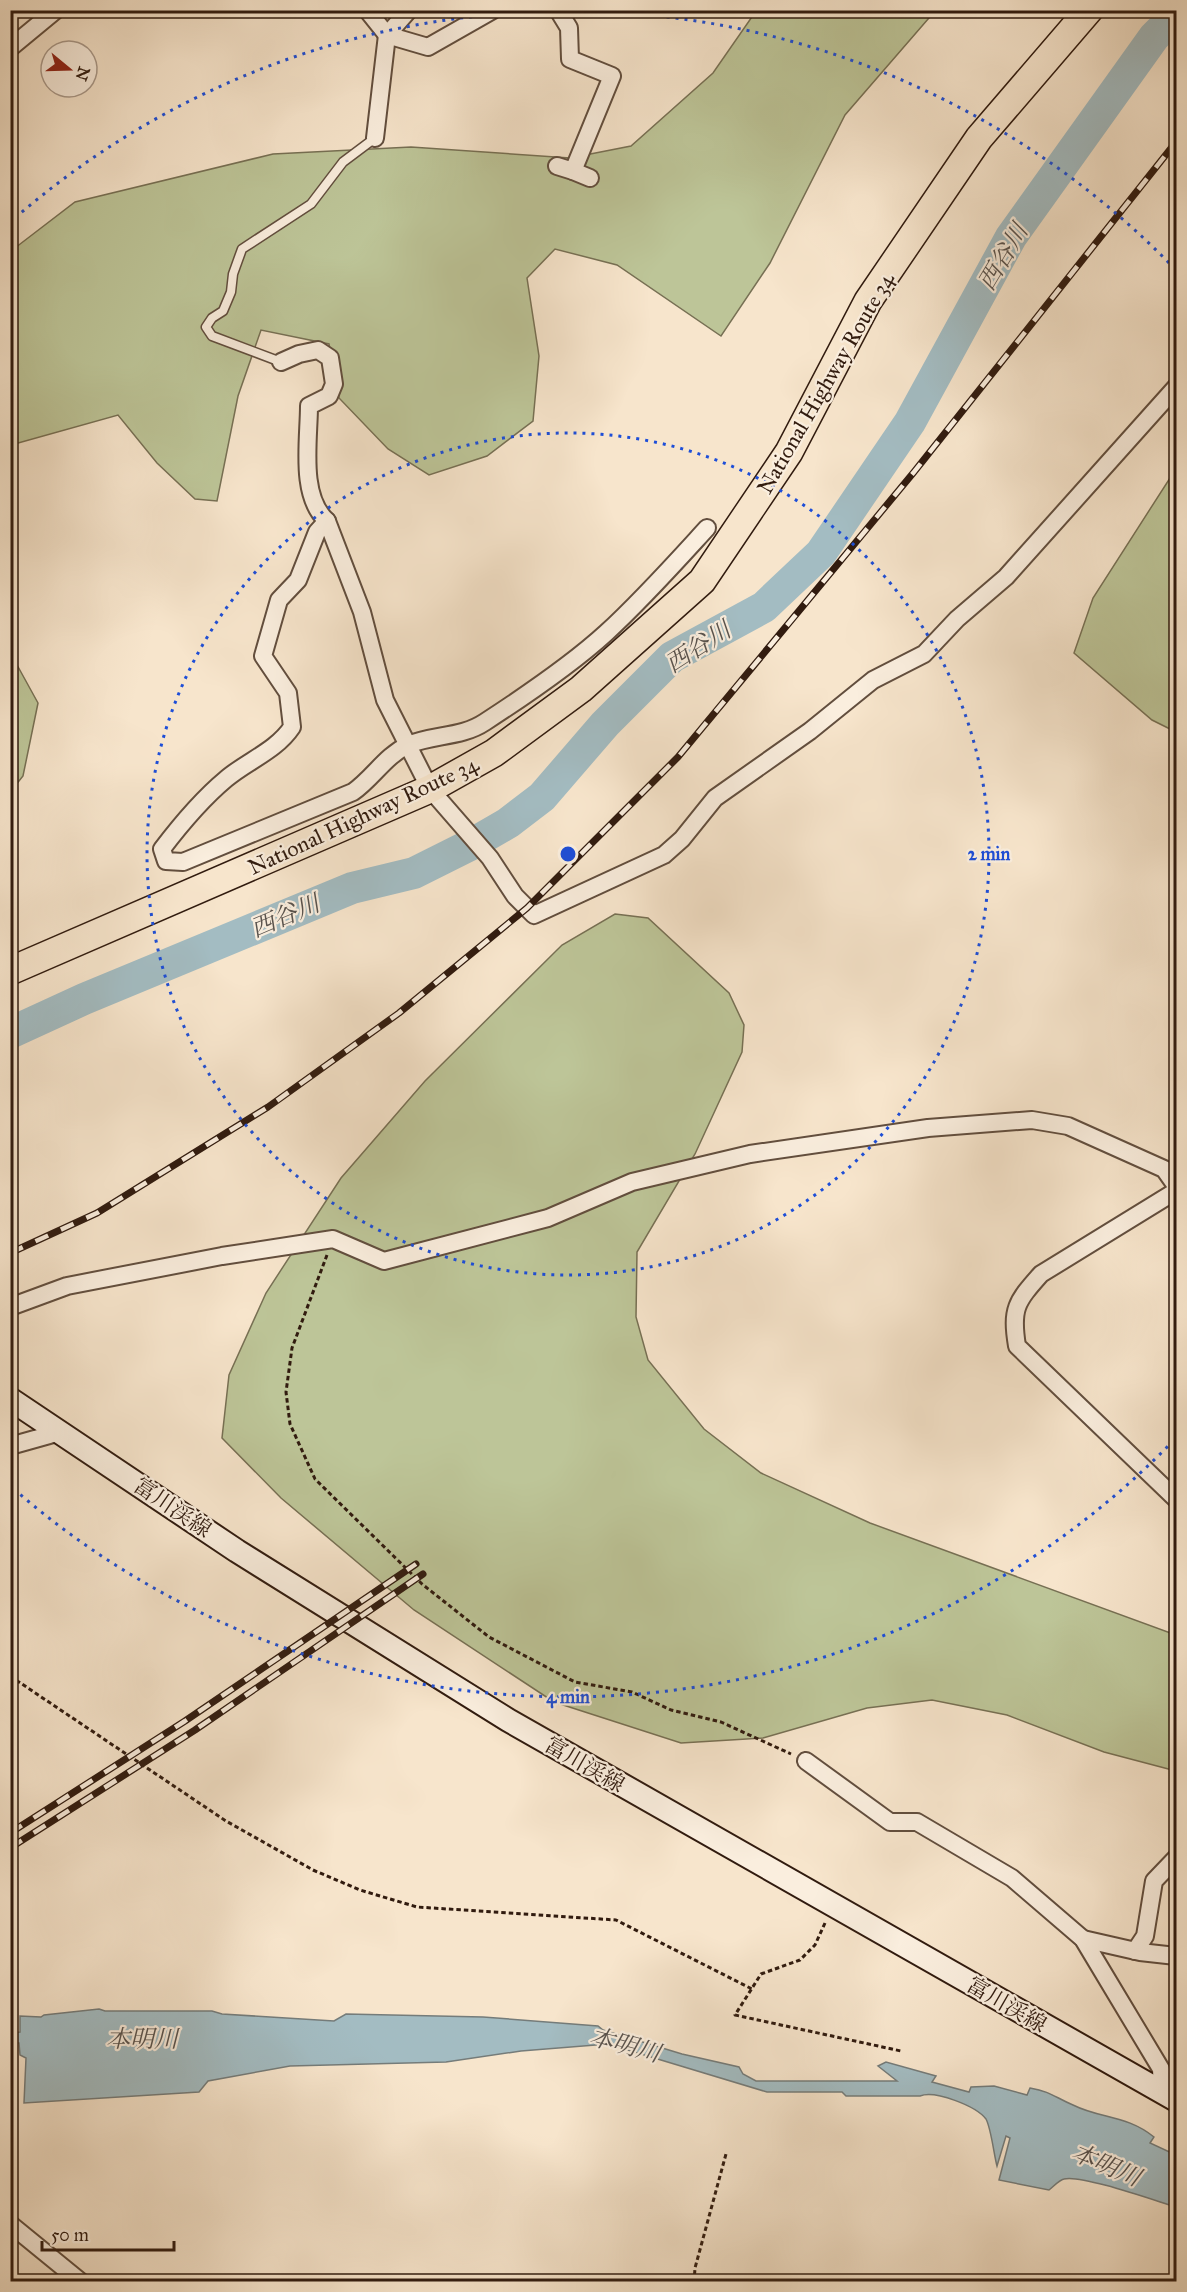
<svg xmlns="http://www.w3.org/2000/svg" width="1187" height="2292" font-family="'IM FELL Great Primer','Noto Serif JP',serif">
  <style>
    .green { fill: #bdc598; stroke: #777054; stroke-width: 1.5 }
    .water { fill: #a3bcc2; stroke: #757c7a; stroke-width: 1.5 }
    .lines { fill: none; stroke-linecap: round; stroke-linejoin: round }
    .river { stroke: #a3bcc2; stroke-width: 32 }
    .service-casing { stroke: #624e3e; stroke-width: 11 }
    .minor-casing { stroke: #624e3e; stroke-width: 20 }
    .secondary-casing { stroke: #311b0f; stroke-width: 26 }
    .trunk-casing { stroke: #311b0f; stroke-width: 30 }
    .path { stroke: #311b0f; stroke-width: 3; stroke-dasharray: 4.5 3; stroke-linecap: butt }
    .service { stroke: #faeede; stroke-width: 8 }
    .minor { stroke: #faeede; stroke-width: 16 }
    .secondary { stroke: #faeede; stroke-width: 22 }
    .trunk { stroke: #f7e5cc; stroke-width: 27 }
    .rail-casing { stroke: #311b0f; stroke-width: 7 }
    .rail { stroke: #faeede; stroke-width: 4.5; stroke-dasharray: 14; stroke-linecap: butt }
    .ring { fill: none; stroke: #1d4ed8; stroke-width: 3; stroke-dasharray: 3 6 }
    .labels { text-anchor: middle; stroke-width: 4.5; stroke-linejoin: round; paint-order: stroke }
    .street-label { font-size: 22px; fill: #311b0f; stroke: #faeede }
    .water-label { font-size: 24px; font-style: italic; fill: #59534e; stroke: #faeede }
    .centre { fill: #1d4ed8; stroke: #faeede; stroke-width: 3 }
    .ring-label { font-size: 18px; text-anchor: middle; font-weight: bold; fill: #1d4ed8; stroke: #faeede; stroke-width: 4.5; stroke-linejoin: round; paint-order: stroke }
  </style>
  <rect width="100%" height="100%" fill="#f7e5cc"/>
  <filter id="stains"><feTurbulence type="fractalNoise" baseFrequency=".00333" numOctaves="4"/><feColorMatrix values="0 0 0 0 .2 0 0 0 0 .09 0 0 0 0 .02 0 0 0 .5 -.17"/></filter>
  <radialGradient id="worn" r=".72"><stop offset=".6" stop-color="#630" stop-opacity="0"/><stop offset="1" stop-color="#630" stop-opacity=".3"/></radialGradient>
  <g class="green">
    <polygon points="756,11 935,11 845,115 770,263 721,336 617,265 555,249 527,278 539,356 533,421 487,456 429,475 388,449 339,398 329,344 261,330 238,396 217,501 195,499 157,463 118,415 11,445 11,251 75,202 273,154 411,147 570,158 631,146 713,73"/>
    <polygon points="1176,473 1176,732 1152,720 1074,653 1093,598 1170,478"/>
    <polygon points="11,654 38,703 23,776 11,791"/>
    <polygon points="615,914 648,918 729,993 744,1025 742,1052 695,1154 637,1252 636,1317 648,1360 704,1429 761,1473 870,1523 1176,1635 1176,1771 1104,1752 1007,1715 932,1700 867,1708 763,1738 681,1743 554,1702 414,1610 281,1498 222,1438 229,1375 266,1293 341,1178 425,1081 562,945"/>
  </g>
  <path class="water" d="M 99,2009 L 105,2011 L 212,2011 L 222,2014 L 334,2021 L 346,2014 L 483,2017 L 598,2026 L 603,2030 L 682,2054 L 739,2067 L 743,2074 L 756,2081 L 897,2081 L 878,2066 L 886,2062 L 936,2076 L 932,2082 L 969,2092 L 971,2087 L 994,2086 L 1027,2095 L 1030,2088 C 1052,2092 1054,2097 1073,2105 C 1101,2119 1127,2115 1154,2137 L 1150,2143 L 1176,2155 L 1176,2207 C 1156,2201 1080,2174 1064,2179 C 1059,2180 1053,2187 1049,2190 L 999,2180 L 1010,2138 L 1006,2136 L 997,2166 C 994,2155 991,2128 986,2119 C 976,2106 935,2090 920,2096 L 846,2096 L 842,2092 L 767,2092 L 608,2044 L 521,2051 L 446,2062 L 290,2066 L 208,2081 L 199,2092 L 24,2103 L 26,2058 L 20,2055 L 19,2043 L 11,2043 L 11,2033 L 20,2032 L 20,2016 L 41,2017 L 44,2015 Z"/>
  <g class="lines">
    <polyline class="river" points="10,1033 84,999 352,888 414,873 470,845 508,823 542,797 605,724 672,657 764,607 821,553 910,422 1011,237 1154,37 1176,15"/>
    <g class="service-casing">
      <polyline id="service" points="281,362 212,336 206,327 212,318 223,311 231,292 233,274 242,249 311,204 343,162 375,138"/>
    </g>
    <g class="minor-casing">
      <g id="minor">
        <polyline points="367,10 387,35 428,47 493,10"/>
        <polyline points="10,48 56,10"/>
        <polyline points="375,138 387,35 409,10"/>
        <polyline points="557,166 573,171 612,76 570,59 569,28 558,10"/>
        <polyline points="573,171 590,178"/>
        <path d="M 281,362 L 299,354 L 318,350 L 330,358 L 334,384 L 329,396 L 309,406 C 309,440 299,496 327,521 L 317,532 L 298,580 L 279,600 L 263,656 L 288,693 L 292,727 C 276,751 247,761 226,779 C 202,799 181,824 162,849 L 166,861 L 183,862 L 353,792 C 373,778 385,756 408,745 C 434,734 461,738 485,722 C 525,696 571,665 606,633 C 642,600 675,563 707,528"/>
        <polyline points="327,521 362,612 385,700 430,789 490,858 515,896 534,915 664,855 682,839 715,798 810,731 873,680 924,654 957,619 1006,577 1176,387"/>
        <path d="M 1176,1191 L 1041,1274 C 1016,1302 1011,1309 1017,1346 L 1176,1499"/>
        <polyline points="10,1307 67,1286 222,1256 333,1239 384,1261 548,1218 632,1182 750,1154 928,1128 1032,1120 1068,1126 1164,1169 1176,1186"/>
        <polyline points="10,1446 60,1432"/>
        <polyline points="806,1761 890,1822 917,1822 1012,1878 1083,1939 1161,2069 1162,2092"/>
        <polyline points="1083,1939 1140,1952 1176,1956"/>
        <polyline points="1135,1951 1145,1936 1154,1881 1176,1858"/>
        <polyline points="10,2224 81,2282"/>
      </g>
    </g>
    <g class="secondary-casing">
      <polyline id="secondary" points="10,1399 237,1551 508,1720 1176,2100"/>
    </g>
    <g class="trunk-casing">
      <polyline id="trunk" points="10,971 430,789 494,753 581,689 702,581 789,452 868,301 979,138 1089,10"/>
    </g>
    <g class="path">
      <polyline points="327,1255 292,1348 286,1392 290,1424 315,1479 422,1584 489,1637 575,1682 632,1692 671,1710 721,1722 791,1754"/>
      <polyline points="10,1676 226,1821 313,1870 360,1890 417,1907 616,1920 752,1989"/>
      <polyline points="825,1923 815,1945 800,1960 761,1974 735,2015 901,2051"/>
      <polyline points="694,2282 695,2268 726,2154"/>
    </g>
    <use href="#service" class="service"/>
    <use href="#minor" class="minor"/>
    <use href="#secondary" class="secondary"/>
    <use href="#trunk" class="trunk"/>
    <g class="rail-casing">
      <g id="rail">
        <polyline points="10,1253 97,1213 268,1107 399,1013 527,908 678,757 914,472 1176,142"/>
        <polyline points="10,1833 185,1721 416,1564"/>
        <polyline points="10,1848 195,1730 423,1574"/>
      </g>
    </g>
    <use href="#rail" class="rail"/>
  </g>
  <g class="ring">
    <circle cx="568" cy="854" r="421"/>
    <path d="M1174 1440A843 843 0 0 1 15 1490M15 218A843 843 0 0 1 1174 268"/>
  </g>
  <g class="labels">
    <g class="street-label">
      <text transform="translate(825 383) rotate(-60)" y="8">National Highway Route 34</text>
      <text transform="translate(363 815) rotate(-25)" y="8">National Highway Route 34</text>
      <text transform="translate(173 1507) rotate(34)" y="8">富川渓線</text>
      <text transform="translate(585 1764) rotate(30)" y="8">富川渓線</text>
      <text transform="translate(1007 2004) rotate(30)" y="8">富川渓線</text>
    </g>
    <g class="water-label">
      <text transform="translate(1003 257) rotate(-59)" y="8">西谷川</text>
      <text transform="translate(698 647) rotate(-33)" y="8">西谷川</text>
      <text transform="translate(285 916) rotate(-23)" y="8">西谷川</text>
      <text x="142" y="2047">本明川</text>
      <text transform="translate(625 2045) rotate(15)" y="8">本明川</text>
      <text transform="translate(1106 2165) rotate(23)" y="8">本明川</text>
    </g>
  </g>
  <circle cx="568" cy="854" r="9" class="centre"/>
  <g class="ring-label">
    <text x="989" y="860">2 min</text>
    <text x="568" y="1703">4 min</text>
  </g>
  <rect width="1187" height="2292" fill="none" stroke="#f7e5cc" stroke-width="36"/>
  <rect x="12" y="12" width="1163" height="2268" fill="none" stroke="#311b0f" stroke-width="3"/>
  <rect x="18" y="18" width="1151" height="2256" fill="none" stroke="#311b0f" stroke-width="1.5"/>
  <g transform="translate(69 69) rotate(109)"><circle r="28" fill="#faeede" stroke="#aa9a8b" stroke-width="1.5"/>
  <path d="M0-4.5L10 22L0 15L-10 22Z" fill="#8f2418"/>
  <text y="-9" font-size="16" font-weight="bold" text-anchor="middle" fill="#311b0f">N</text>
  </g>
  <path d="M42 2241v9h132v-9" fill="none" stroke="#311b0f" stroke-width="3"/>
  <text x="51" y="2241" font-size="18" fill="#311b0f" stroke="#faeede" stroke-width="4.5" paint-order="stroke">50 m</text>
  <rect width="100%" height="100%" filter="url(#stains)"/>
  <rect width="100%" height="100%" fill="url(#worn)"/>
</svg>
